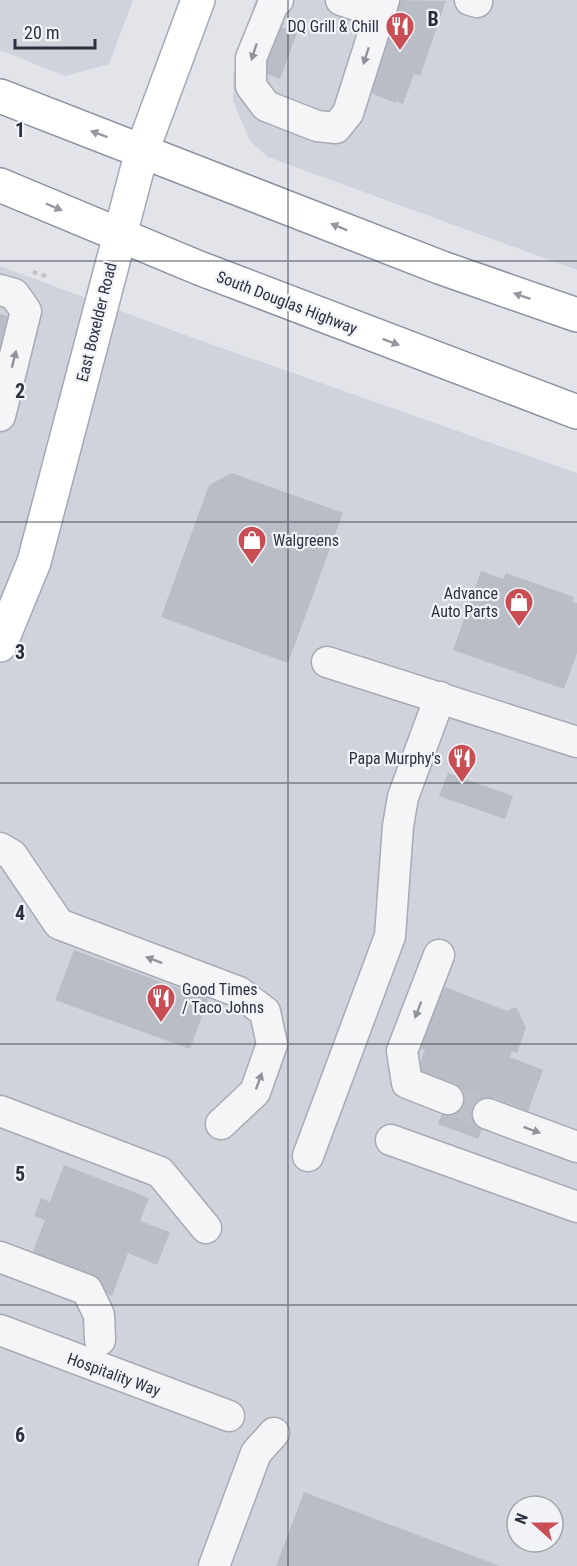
<svg xmlns="http://www.w3.org/2000/svg" width="577" height="1566" font-family="'Roboto Condensed',sans-serif">
  <style>
    .built { fill: #d0d3dc; fill-rule: evenodd }
    .building { fill: #b9bdc6 }
    .lines { fill: none; stroke-linecap: round; stroke-linejoin: round }
    .minor-tunnel { stroke: #bdc0c8; stroke-width: 30; stroke-dasharray: 30 15; stroke-linecap: butt }
    .minor-casing { stroke: #a7abb4; stroke-width: 33 }
    .major-casing { stroke: #a2a8b5; stroke-width: 36 }
    .highway-casing { stroke: #8a90a0; stroke-width: 36 }
    .path { stroke: #c0c2c8; stroke-width: 4; stroke-dasharray: 4.5 4.5; stroke-linecap: butt }
    .minor { stroke: #f5f5f8; stroke-width: 30 }
    .major { stroke: #fff; stroke-width: 33 }
    .highway { stroke: #fff; stroke-width: 33 }
    .oneway { fill: #90939c }
    .oneway2 { fill: #9598a0 }
    .grid { fill: none; stroke: #2b3141; stroke-width: 1.5; stroke-opacity: 0.55 }
    .labels { text-anchor: middle; stroke-width: 4.5; stroke-linejoin: round; paint-order: stroke }
    .poi-label { font-size: 16px; fill: #2b3141; stroke: #f2f3f7; text-anchor: end }
    .street-label { font-size: 16px; fill: #2b3141; stroke: #f2f3f7 }
    .grid-label { font-size: 20px; text-anchor: middle; font-weight: bold; fill: #2b3141; stroke: #f2f3f7; stroke-width: 4.5; stroke-linejoin: round; paint-order: stroke }
  </style>
  <rect width="100%" height="100%" fill="#e2e4ea"/>
  <g class="built">
    <polygon points="0,0 133,0 109,64 65,76 0,50"/>
    <polygon points="255,0 577,0 577,270 268,157 250,141 233,101 233,76"/>
    <path d="M 0,266 L 188,336 L 577,473 L 577,1566 L 0,1566 ZM 517,1506 L 553,1506 L 553,1542 L 517,1542 Z"/>
  </g>
  <g class="building">
    <polygon points="396,0 446,1 420,76 414,74 403,104 396,101 395,103 369,92"/>
    <polygon points="275,25 297,33 280,79 257,70"/>
    <polygon points="0,314 13,318 0,363"/>
    <polygon points="232,473 343,513 288,663 161,617 209,485"/>
    <polygon points="481,571 503,579 506,573 574,597 572,602 577,603 577,653 564,689 453,650"/>
    <polygon points="448,773 513,796 505,819 439,796"/>
    <polygon points="74,950 208,999 190,1049 55,1000"/>
    <polygon points="440,985 507,1011 516,1007 526,1028 517,1053 512,1051 510,1057 543,1070 528,1111 494,1098 478,1139 438,1124 453,1085 417,1071 425,1050 413,1046"/>
    <polygon points="64,1165 149,1198 140,1221 170,1232 157,1265 128,1253 112,1296 28,1264 45,1220 34,1216 41,1198 50,1202"/>
    <polygon points="304,1492 500,1566 276,1566"/>
  </g>
  <g class="lines">
    <polyline class="minor-tunnel" points="448,1099 488,1114"/>
    <g class="minor-casing">
      <g id="minor">
        <polyline points="278,0 273,4 251,58 251,86 266,106 317,126 336,128 348,113 384,0"/>
        <polyline points="341,0 359,6"/>
        <polyline points="470,0 477,2"/>
        <polyline points="0,290 14,294 26,311 0,416"/>
        <polyline points="327,662 577,742"/>
        <polyline points="0,848 12,855 59,924 239,992 265,1012 272,1044 255,1092 221,1124"/>
        <polyline points="439,955 402,1051 407,1083 448,1099"/>
        <polyline points="0,1111 160,1172 206,1228"/>
        <polyline points="488,1114 577,1147"/>
        <polyline points="391,1140 577,1207"/>
        <polyline points="308,1156 390,936 398,826 403,797 440,697"/>
        <polyline points="0,1257 87,1290 99,1315 100,1340"/>
        <polyline points="0,1330 229,1416"/>
        <polyline points="214,1566 256,1453 274,1433"/>
      </g>
    </g>
    <g class="major-casing">
      <polyline id="major" points="0,645 34,562 142,151 198,0"/>
    </g>
    <g class="highway-casing">
      <g id="highway">
        <polyline points="0,96 442,268 577,315"/>
        <polyline points="0,185 199,268 577,412"/>
      </g>
    </g>
    <polyline class="path" points="33,272 46,276"/>
    <use href="#minor" class="minor"/>
    <use href="#major" class="major"/>
    <use href="#highway" class="highway"/>
  </g>
  <defs><path id="oneway-solid" d="M-6-.8H1V-3.2L6.5 0L1 3.2V.8H-6Z" transform="scale(1.5)"/></defs>
  <g class="oneway">
    <use href="#oneway-solid" transform="translate(254 52) rotate(108)"/>
    <use href="#oneway-solid" transform="translate(366 56) rotate(108)"/>
    <use href="#oneway-solid" transform="translate(14 359) rotate(-76)"/>
    <use href="#oneway-solid" transform="translate(154 960) rotate(-159)"/>
    <use href="#oneway-solid" transform="translate(418 1010) rotate(111)"/>
    <use href="#oneway-solid" transform="translate(259 1081) rotate(-70)"/>
    <use href="#oneway-solid" transform="translate(532 1130) rotate(20)"/>
  </g>
  <g class="oneway2">
    <use href="#oneway-solid" transform="translate(99 134) rotate(-159)"/>
    <use href="#oneway-solid" transform="translate(54 207) rotate(23)"/>
    <use href="#oneway-solid" transform="translate(339 227) rotate(-158)"/>
    <use href="#oneway-solid" transform="translate(522 296) rotate(-161)"/>
    <use href="#oneway-solid" transform="translate(391 342) rotate(21)"/>
  </g>
  <path class="grid" d="M 288,0 L 288,1566M 0,261 L 577,261M 0,522 L 577,522M 0,783 L 577,783M 0,1044 L 577,1044M 0,1305 L 577,1305"/>
  <defs>
    <g id="restaurant-pin" transform="scale(1.5)"><path d="M0 17L-7.5 6A9.5 9.5 0 1 1 7.5 6Z" fill="#c84d54" stroke="#f2f3f7"/><path d="M-5-6h1v4h1v-4h1v4h1v-4h1v5L-1.5 .5V6h-2V.5L-5-1ZM5-6V6H3V1.5H1.5Q1.5-4 5-6Z" fill="#fff"/></g>
    <g id="shop-pin" transform="scale(1.5)"><path d="M0 17L-7.5 6A9.5 9.5 0 1 1 7.5 6Z" fill="#c84d54" stroke="#f2f3f7"/><path d="M-5-2.5h2.3a2.7 3.5 0 0 1 5.4 0H5L5.5 6h-11ZM-1.5-2.5h3a1.5 2.3 0 0 0-3 0Z" fill="#fff"/></g>
  </defs>
  <g fill-rule="evenodd">
    <use href="#restaurant-pin" x="400" y="26"/>
    <use href="#shop-pin" x="252" y="540"/>
    <use href="#shop-pin" x="519" y="602"/>
    <use href="#restaurant-pin" x="462" y="758"/>
    <use href="#restaurant-pin" x="161" y="998"/>
  </g>
  <g class="labels">
    <g class="poi-label">
      <text x="379" y="32">DQ Grill &amp; Chill</text>
      <text x="273" y="546" text-anchor="start">Walgreens</text>
      <text x="498" y="599">Advance<tspan x="498" dy="18">Auto Parts</tspan></text>
      <text x="441" y="764">Papa Murphy's</text>
      <text x="182" y="995" text-anchor="start">Good Times<tspan x="182" dy="18">/ Taco Johns</tspan></text>
    </g>
    <g class="street-label">
      <text transform="translate(287 302) rotate(21)" y="6">South Douglas Highway</text>
      <text transform="translate(96 322) rotate(-76)" y="6">East Boxelder Road</text>
      <text transform="translate(114 1374) rotate(20)" y="6">Hospitality Way</text>
    </g>
  </g>
  <g class="grid-label">
    <text x="433" y="26">B</text>
    <text x="20" y="137">1</text>
    <text x="20" y="398">2</text>
    <text x="20" y="659">3</text>
    <text x="20" y="920">4</text>
    <text x="20" y="1181">5</text>
    <text x="20" y="1442">6</text>
  </g>
  <g transform="translate(535 1524) rotate(291)"><circle r="28" fill="#f2f3f7" stroke="#a2a5ae" stroke-width="1.5"/>
  <path d="M0-4.5L10 22L0 15L-10 22Z" fill="#c84d54"/>
  <text y="-9" font-size="16" font-weight="bold" text-anchor="middle" fill="#2b3141">N</text>
  </g>
  <path d="M15 39v9h80v-9" fill="none" stroke="#2b3141" stroke-width="3"/>
  <text x="24" y="39" font-size="18" fill="#2b3141" stroke="#f2f3f7" stroke-width="4.5" paint-order="stroke">20 m</text>
</svg>
